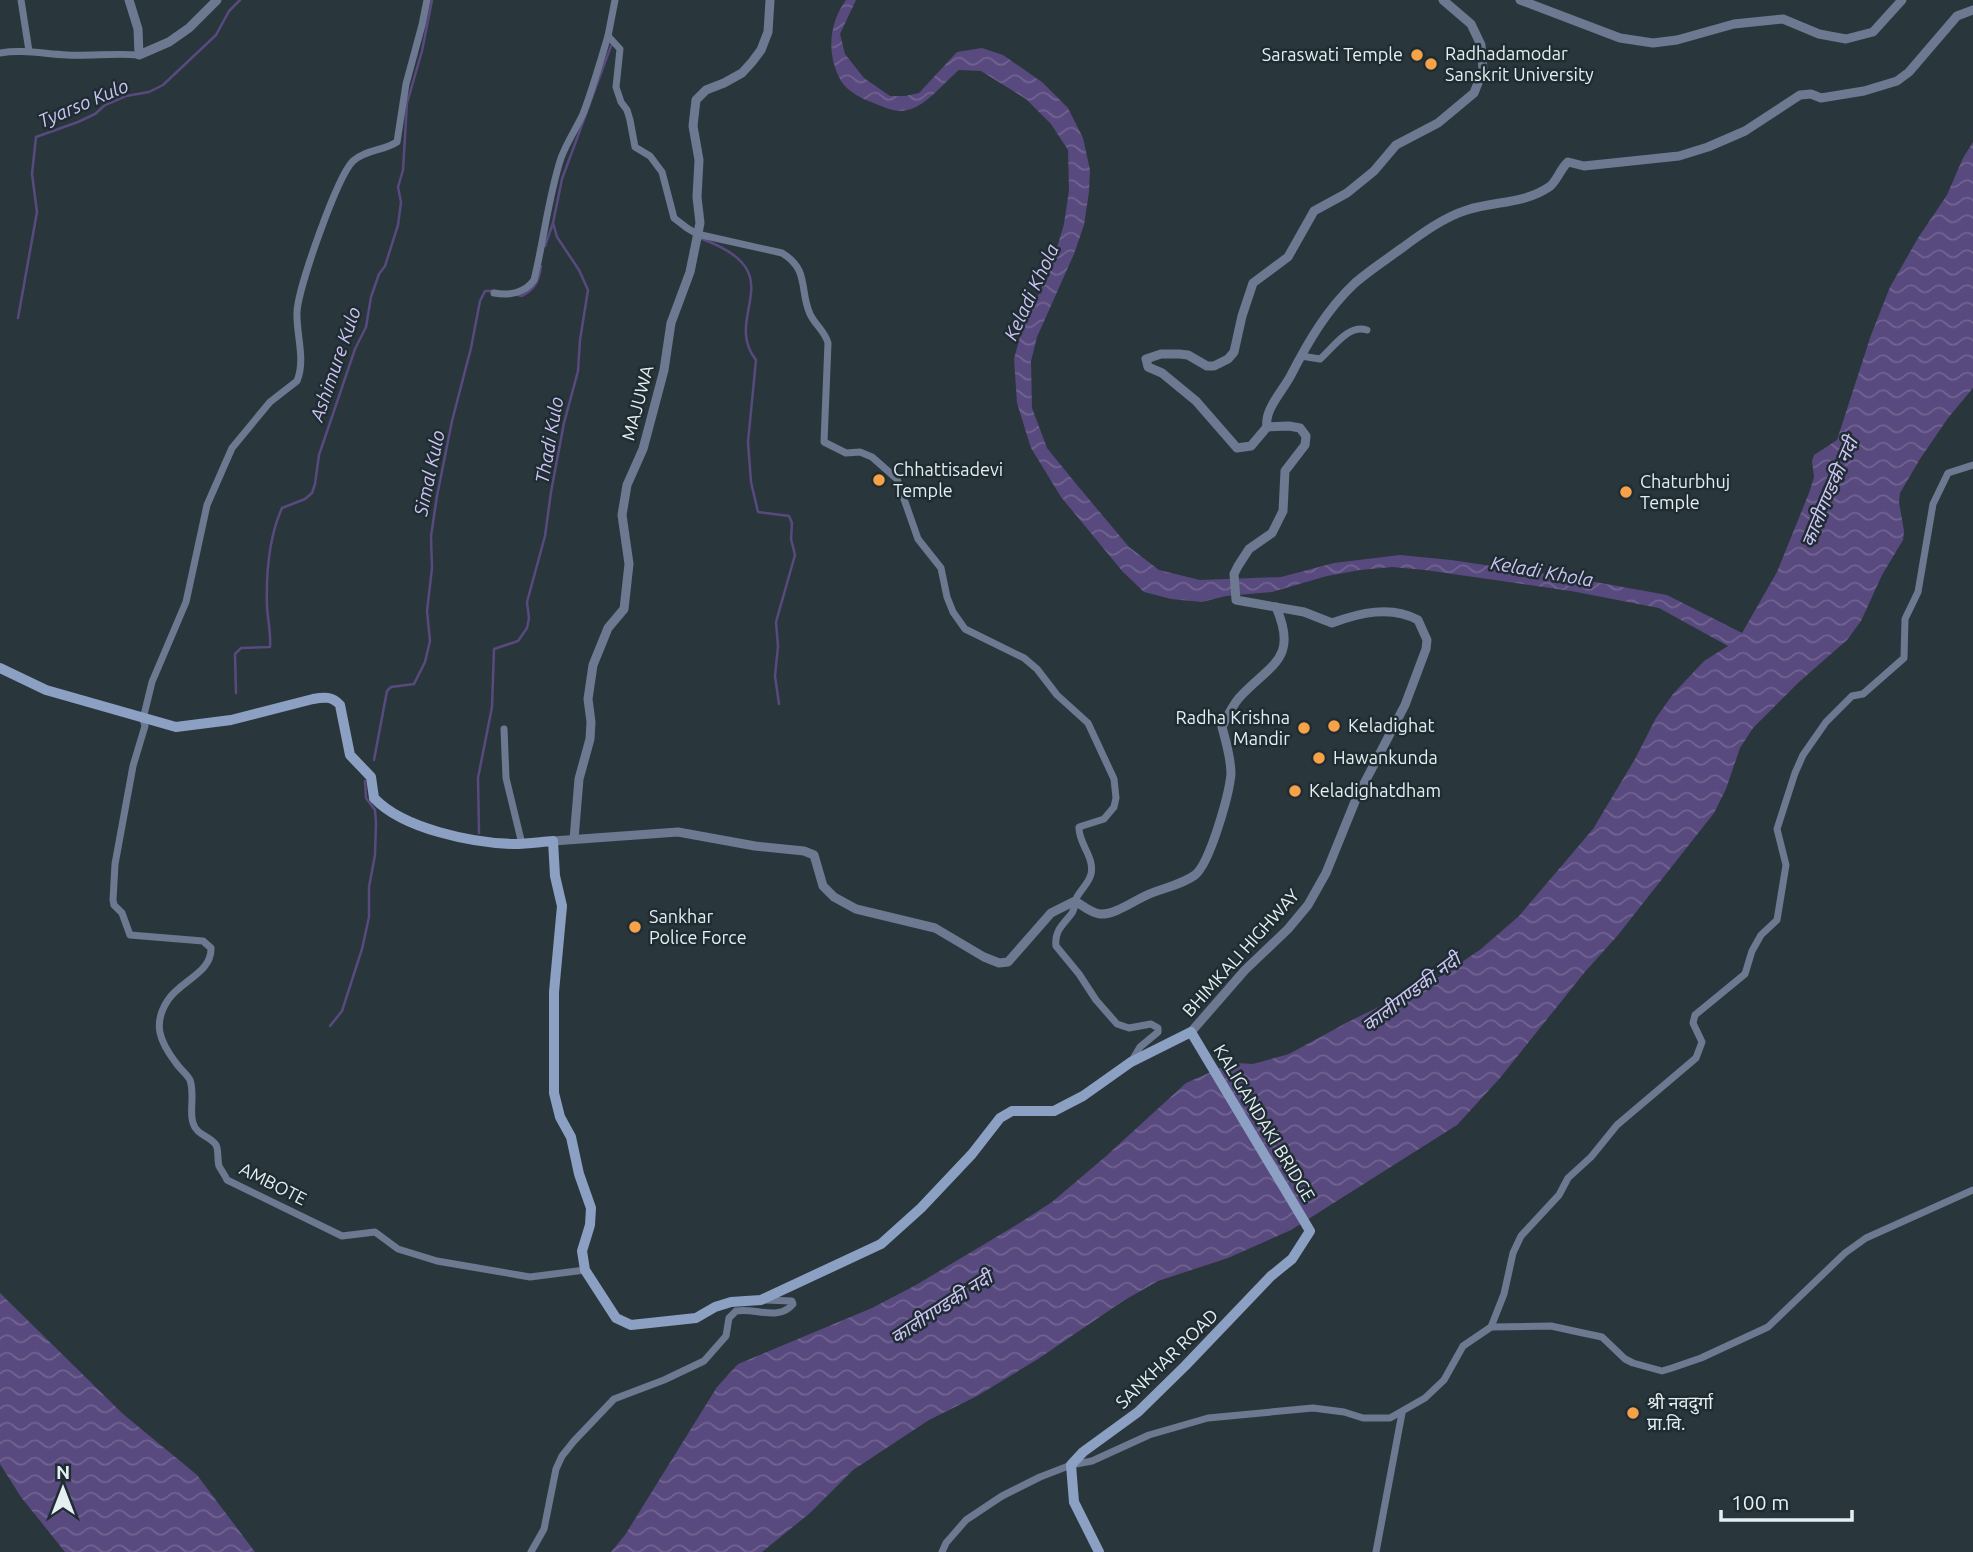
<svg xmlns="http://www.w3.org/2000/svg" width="1973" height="1552" font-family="Ubuntu,'Noto Sans Devanagari',sans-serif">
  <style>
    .water { fill: url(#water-waves) }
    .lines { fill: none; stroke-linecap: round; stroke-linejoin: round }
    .stream { stroke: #58497e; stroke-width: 2.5 }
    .minor { stroke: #6d7990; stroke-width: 7 }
    .tertiary { stroke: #6d7990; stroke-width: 9 }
    .secondary { stroke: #8ca0c4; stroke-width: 10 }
    .poi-dot { fill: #f7a149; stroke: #1f2d33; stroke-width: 2.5 }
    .labels { text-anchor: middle; stroke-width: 5; stroke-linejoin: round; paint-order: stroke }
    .poi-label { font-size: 18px; fill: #e5eef2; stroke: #1f2d33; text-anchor: start }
    .street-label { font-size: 18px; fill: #e5eef2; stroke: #1f2d33 }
    .water-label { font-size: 19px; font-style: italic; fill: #cfc4f6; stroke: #1f2d33 }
  </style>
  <defs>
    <pattern id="water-waves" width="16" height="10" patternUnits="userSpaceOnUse" patternTransform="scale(1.75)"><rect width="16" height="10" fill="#58497e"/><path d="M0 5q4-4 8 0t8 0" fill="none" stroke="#706491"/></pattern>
  </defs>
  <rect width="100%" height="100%" fill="#29373d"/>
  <g class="water">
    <path d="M 846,0 L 856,0 L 840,34 L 845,54 L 864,78 L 890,96 L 905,96 L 919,93 L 957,52 L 982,48 L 1003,55 L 1042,82 L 1068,108 L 1083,138 L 1090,170 L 1089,192 L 1084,225 L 1074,254 L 1037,337 L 1031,361 L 1032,408 L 1047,448 L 1077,485 L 1129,547 L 1159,570 L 1200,580 L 1281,577 L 1334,563 L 1400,555 L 1451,560 L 1573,578 L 1667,595 L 1742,633 L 1777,572 L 1809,493 L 1814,477 L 1812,461 L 1814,455 L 1837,440 L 1871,335 L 1890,287 L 1918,238 L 1947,195 L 1963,158 L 1973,142 L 1973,388 L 1948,418 L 1920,459 L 1900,493 L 1899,502 L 1904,531 L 1903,540 L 1882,575 L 1861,621 L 1847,640 L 1799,682 L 1753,728 L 1740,748 L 1726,789 L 1714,813 L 1618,935 L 1584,973 L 1500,1078 L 1457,1125 L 1291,1230 L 1228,1258 L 1158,1281 L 1123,1301 L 1038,1359 L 977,1396 L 929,1420 L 853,1470 L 810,1513 L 762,1552 L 611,1552 L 625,1535 L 717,1387 L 738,1364 L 872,1308 L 916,1285 L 1018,1224 L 1052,1202 L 1105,1157 L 1186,1083 L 1220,1068 L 1238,1063 L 1253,1064 L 1289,1054 L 1348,1022 L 1443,975 L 1481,949 L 1519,916 L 1593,829 L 1635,759 L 1656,718 L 1673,694 L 1704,661 L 1728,646 L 1659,608 L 1571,591 L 1425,570 L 1392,567 L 1360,570 L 1327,576 L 1272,592 L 1226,596 L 1202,602 L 1171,599 L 1144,592 L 1123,572 L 1061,497 L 1031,448 L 1017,403 L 1014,359 L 1022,329 L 1051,268 L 1064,224 L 1069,190 L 1068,150 L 1051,124 L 1026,99 L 981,71 L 959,70 C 942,84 925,109 902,111 C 891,111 881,106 871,102 C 862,99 846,90 841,81 C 826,54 829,23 846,0 Z"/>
    <polygon points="0,1293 123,1414 197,1475 255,1552 65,1552 21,1497 0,1464"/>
  </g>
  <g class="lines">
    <g class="stream">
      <path d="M 702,239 C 795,273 721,316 756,360 L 748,442 L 751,482 L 758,512 L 789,516 L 792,523 L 791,539 L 795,555 L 776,622 L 778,646 L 775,676 L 779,704"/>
      <polyline points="545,246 553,223"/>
      <path d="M 518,295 L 522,296 C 535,289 539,281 541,266"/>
      <polyline points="18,318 37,212 32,174 36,137 78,122 95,114 105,105 126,96 149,92 163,85 216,35 229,11 240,0"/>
      <path d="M 236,693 L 235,654 L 241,648 L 270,647 C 271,633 268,621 267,607 C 266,575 269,537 282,508 L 305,499 L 312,493 L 315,484 L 319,455 L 355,349 L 366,327 L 371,297 L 379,274 L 385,266 L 398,225 L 401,202 L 398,187 L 403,170 L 407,103 L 422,51 L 432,0"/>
      <polyline points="374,760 387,691 391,687 414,684 425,662 430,641 427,611 432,568 431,536 437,496 452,421 471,348 480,301 485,291 495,291"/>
      <polyline points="479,833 478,778 492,707 494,649 518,641 527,628 529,618 527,602 545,536 551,492 564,423 578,371 580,340 588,290 579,270 557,237 553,223 562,179 611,46"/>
      <polyline points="330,1026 342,1011 362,949 369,917 369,887 375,855 376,823 375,810 366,798 365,781"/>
    </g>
    <g class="minor">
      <polyline points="21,0 29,51"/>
      <path d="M 427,0 L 422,25 L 406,84 L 397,142 C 383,151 367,149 353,161 C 337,177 298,288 297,312 C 296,335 306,359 297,381 L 270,402 L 232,448 L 207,505 L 186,602 L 152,682 L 143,719 L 145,726 L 133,766 L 115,864 L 113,900 L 114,905 L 122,913 L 130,935 L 203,941 L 211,948 C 212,973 180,981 168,1000 C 152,1024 160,1042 176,1063 C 180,1069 187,1074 190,1080 C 195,1094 189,1111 193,1123 C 197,1136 209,1135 216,1145 C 219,1151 217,1159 219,1166 C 221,1170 225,1175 227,1180 L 342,1236 L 375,1232 L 398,1249 L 437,1261 L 530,1277 L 585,1270"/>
      <path d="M 615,0 L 608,36 L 620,49 L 616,87 L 621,102 L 627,110 L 630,120 L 635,147 L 650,156 L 662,172 L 674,218 L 687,228 L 697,234 L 782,253 C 810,270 799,290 810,314 C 815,325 825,331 828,343 L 824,442 L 846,453 L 860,452 L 872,457 L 897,479 L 918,539 L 941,568 L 947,597 L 953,612 L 965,629 L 1024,658 L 1037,669 L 1057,695 L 1088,723 L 1114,779 L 1116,798 L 1114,807 L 1104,819 L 1079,827 C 1078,843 1095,857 1091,874 C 1089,883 1081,889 1077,897 C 1075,902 1075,908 1072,913 C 1064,924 1054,930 1056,946 L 1079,974 L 1096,1000 L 1117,1024 L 1129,1028 L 1151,1024 L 1158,1028 L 1158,1032 L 1140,1047 L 1131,1062"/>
      <path d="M 0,53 C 22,49 44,54 67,55 C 91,56 115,53 139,55"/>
      <path d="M 494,293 C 509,296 525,293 534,280 C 544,240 548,198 561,158 C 567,142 576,129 583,114 C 593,88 600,62 608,36"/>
      <path d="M 1301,356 L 1320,359 C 1333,348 1348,324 1367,330"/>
      <polyline points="504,729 506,778 522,844"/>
      <polyline points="1491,1327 1551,1326 1583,1333 1602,1337 1625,1359 1633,1363 1662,1371 1672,1368 1701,1358 1768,1327 1845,1253 1866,1238 1973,1190"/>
      <path d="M 531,1552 L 544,1529 L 556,1469 L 562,1456 L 574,1441 L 614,1399 L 664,1380 L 704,1361 L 726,1336 L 729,1318 L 736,1311 C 755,1307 778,1322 793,1304 L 792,1301 L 765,1300"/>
      <polyline points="942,1552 946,1543 966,1520 1002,1496 1040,1477 1071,1465 1092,1461 1149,1435 1208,1418 1313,1408 1344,1412 1363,1418 1390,1418 1425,1398 1444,1380 1463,1346 1491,1327 1504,1294 1513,1253 1521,1236 1559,1195 1568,1178 1591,1157 1617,1125 1696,1058 1702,1042 1693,1023 1695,1015 1745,974 1752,951 1761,935 1777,920 1786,865 1777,829 1795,773 1803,755 1826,722 1852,696 1863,694 1904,658 1905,619 1918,592 1933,504 1948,473 1973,465"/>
      <polyline points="1376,1552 1402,1413"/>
    </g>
    <g class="tertiary">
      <polyline points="129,0 138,29 139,55 169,42 189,28 217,0"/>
      <polyline points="1520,0 1620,38 1653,43 1677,40 1734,24 1783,19 1819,34 1846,39 1873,32 1902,0"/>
      <path d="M 1267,427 C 1264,409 1283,391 1291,375 C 1308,342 1327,309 1355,283 C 1370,270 1387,259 1402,248 C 1421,234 1444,217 1467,210 C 1495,201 1524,204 1549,187 C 1556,183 1560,169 1568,162 L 1584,166 L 1679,156 L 1708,147 L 1745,131 L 1800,95 L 1811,94 L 1821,98 L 1864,91 L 1897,81 L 1909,72 L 1957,16 L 1973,10"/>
      <polyline points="574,839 579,779 590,739 591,722 588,699 593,665 608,628 624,609 629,564 622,515 627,485 643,449 664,370 671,323 690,272 700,223 697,197 699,160 693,126 696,100 706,90 724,83 742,73 752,62 761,50 768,32 770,0"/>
      <path d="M 553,841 L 678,832 L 755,846 L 804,851 L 814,855 L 823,886 L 834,897 L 856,909 L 935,928 L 984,957 L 999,963 L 1008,962 L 1051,913 L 1075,901 C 1082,905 1091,913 1100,914 C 1114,915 1132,902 1145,896 C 1161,888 1180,886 1195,875 C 1210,863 1229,795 1231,774 C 1231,758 1226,742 1222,727 C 1227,717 1232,706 1239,698 C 1270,664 1299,660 1276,607"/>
      <path d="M 1191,1032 L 1245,970 L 1288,929 L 1308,905 L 1326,873 L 1356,799 L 1405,705 L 1426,649 L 1427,640 L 1418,620 C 1391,605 1359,613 1332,623 L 1304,612 L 1236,600 L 1234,574 L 1238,566 L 1249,549 L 1272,533 L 1283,511 L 1285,471 L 1305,445 L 1306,436 L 1300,428 L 1289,426 L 1267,427 L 1251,446 L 1237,448 L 1196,401 L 1162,373 L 1148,367 L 1146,359 L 1161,354 L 1179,354 L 1188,355 L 1207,366 L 1214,366 L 1228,359 L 1234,352 L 1242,316 L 1253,283 L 1288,257 L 1314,211 L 1347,193 L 1374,171 L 1396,145 L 1438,123 L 1474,93 L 1483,70 L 1481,45 L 1471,24 L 1443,0"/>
    </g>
    <path class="secondary" d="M 0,668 L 46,690 L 176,727 L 231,720 L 313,699 C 324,697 332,696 340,705 L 350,755 L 371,777 L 374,798 C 403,829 473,843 514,844 C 527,844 540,842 553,841 L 555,876 L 562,906 L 554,992 L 554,1093 L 560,1117 L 571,1137 L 579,1174 L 591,1208 L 590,1225 L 582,1251 L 585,1270 L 616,1318 L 631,1325 L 696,1318 L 715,1307 L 731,1302 L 761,1300 L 881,1244 L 921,1208 L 972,1154 L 1000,1118 L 1012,1111 L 1054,1111 L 1083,1096 L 1131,1062 L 1191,1032 L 1310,1231 L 1292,1259 L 1271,1276 L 1185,1366 L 1138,1412 L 1083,1452 L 1071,1465 L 1074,1502 L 1099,1552"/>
  </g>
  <g class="poi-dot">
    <circle cx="1417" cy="55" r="7"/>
    <circle cx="1431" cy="64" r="7"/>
    <circle cx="879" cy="480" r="7"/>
    <circle cx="1626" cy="492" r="7"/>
    <circle cx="1334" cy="726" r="7"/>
    <circle cx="1304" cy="728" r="7"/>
    <circle cx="1319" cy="758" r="7"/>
    <circle cx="1295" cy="791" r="7"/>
    <circle cx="635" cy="927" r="7"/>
    <circle cx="1633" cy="1413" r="7"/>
  </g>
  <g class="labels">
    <g class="poi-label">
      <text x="1445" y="60">Radhadamodar<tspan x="1445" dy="21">Sanskrit University</tspan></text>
      <text x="1403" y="61" text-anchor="end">Saraswati Temple</text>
      <text x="893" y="476">Chhattisadevi<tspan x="893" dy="21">Temple</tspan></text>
      <text x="1640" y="488">Chaturbhuj<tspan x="1640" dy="21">Temple</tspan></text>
      <text x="1290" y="724" text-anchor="end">Radha Krishna<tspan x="1290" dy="21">Mandir</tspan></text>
      <text x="1348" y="732">Keladighat</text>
      <text x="1333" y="764">Hawankunda</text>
      <text x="1309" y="797">Keladighatdham</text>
      <text x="649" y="923">Sankhar<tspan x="649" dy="21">Police Force</tspan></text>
      <text x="1647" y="1409">श्री नवदुर्गा<tspan x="1647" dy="21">प्रा.वि.</tspan></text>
    </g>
    <g class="street-label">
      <text transform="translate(638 403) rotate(-75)" y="6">MAJUWA</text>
      <text transform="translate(1241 953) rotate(-48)" y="6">BHIMKALI HIGHWAY</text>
      <text transform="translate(1264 1123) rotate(59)" y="6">KALIGANDAKI BRIDGE</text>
      <text transform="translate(273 1184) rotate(27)" y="6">AMBOTE</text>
      <text transform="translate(1167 1359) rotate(-44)" y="6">SANKHAR ROAD</text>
    </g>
    <g class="water-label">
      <text transform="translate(83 103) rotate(-23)" y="7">Tyarso Kulo</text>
      <text transform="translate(1031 292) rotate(-65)" y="7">Keladi Khola</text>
      <text transform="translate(335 364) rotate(-71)" y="7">Ashimure Kulo</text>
      <text transform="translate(549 440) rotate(-80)" y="7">Thadi Kulo</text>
      <text transform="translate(429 473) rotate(-78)" y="7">Simal Kulo</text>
      <text transform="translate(1829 492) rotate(-67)" y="7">कालीगण्डकी नदी</text>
      <text transform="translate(1542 571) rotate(10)" y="7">Keladi Khola</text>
      <text transform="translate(1411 992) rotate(-37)" y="7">कालीगण्डकी नदी</text>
      <text transform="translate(941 1307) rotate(-33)" y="7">कालीगण्डकी नदी</text>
    </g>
  </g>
  <g transform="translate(63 1489)" stroke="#1f2d33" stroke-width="5" paint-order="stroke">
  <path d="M0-5L12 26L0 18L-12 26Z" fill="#e5eef2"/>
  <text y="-10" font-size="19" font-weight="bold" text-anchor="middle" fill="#e5eef2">N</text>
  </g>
  <path d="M1721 1510v10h131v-10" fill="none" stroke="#e5eef2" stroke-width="3.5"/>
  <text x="1731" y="1510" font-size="21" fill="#e5eef2" stroke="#1f2d33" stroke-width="5" paint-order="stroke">100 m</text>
</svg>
